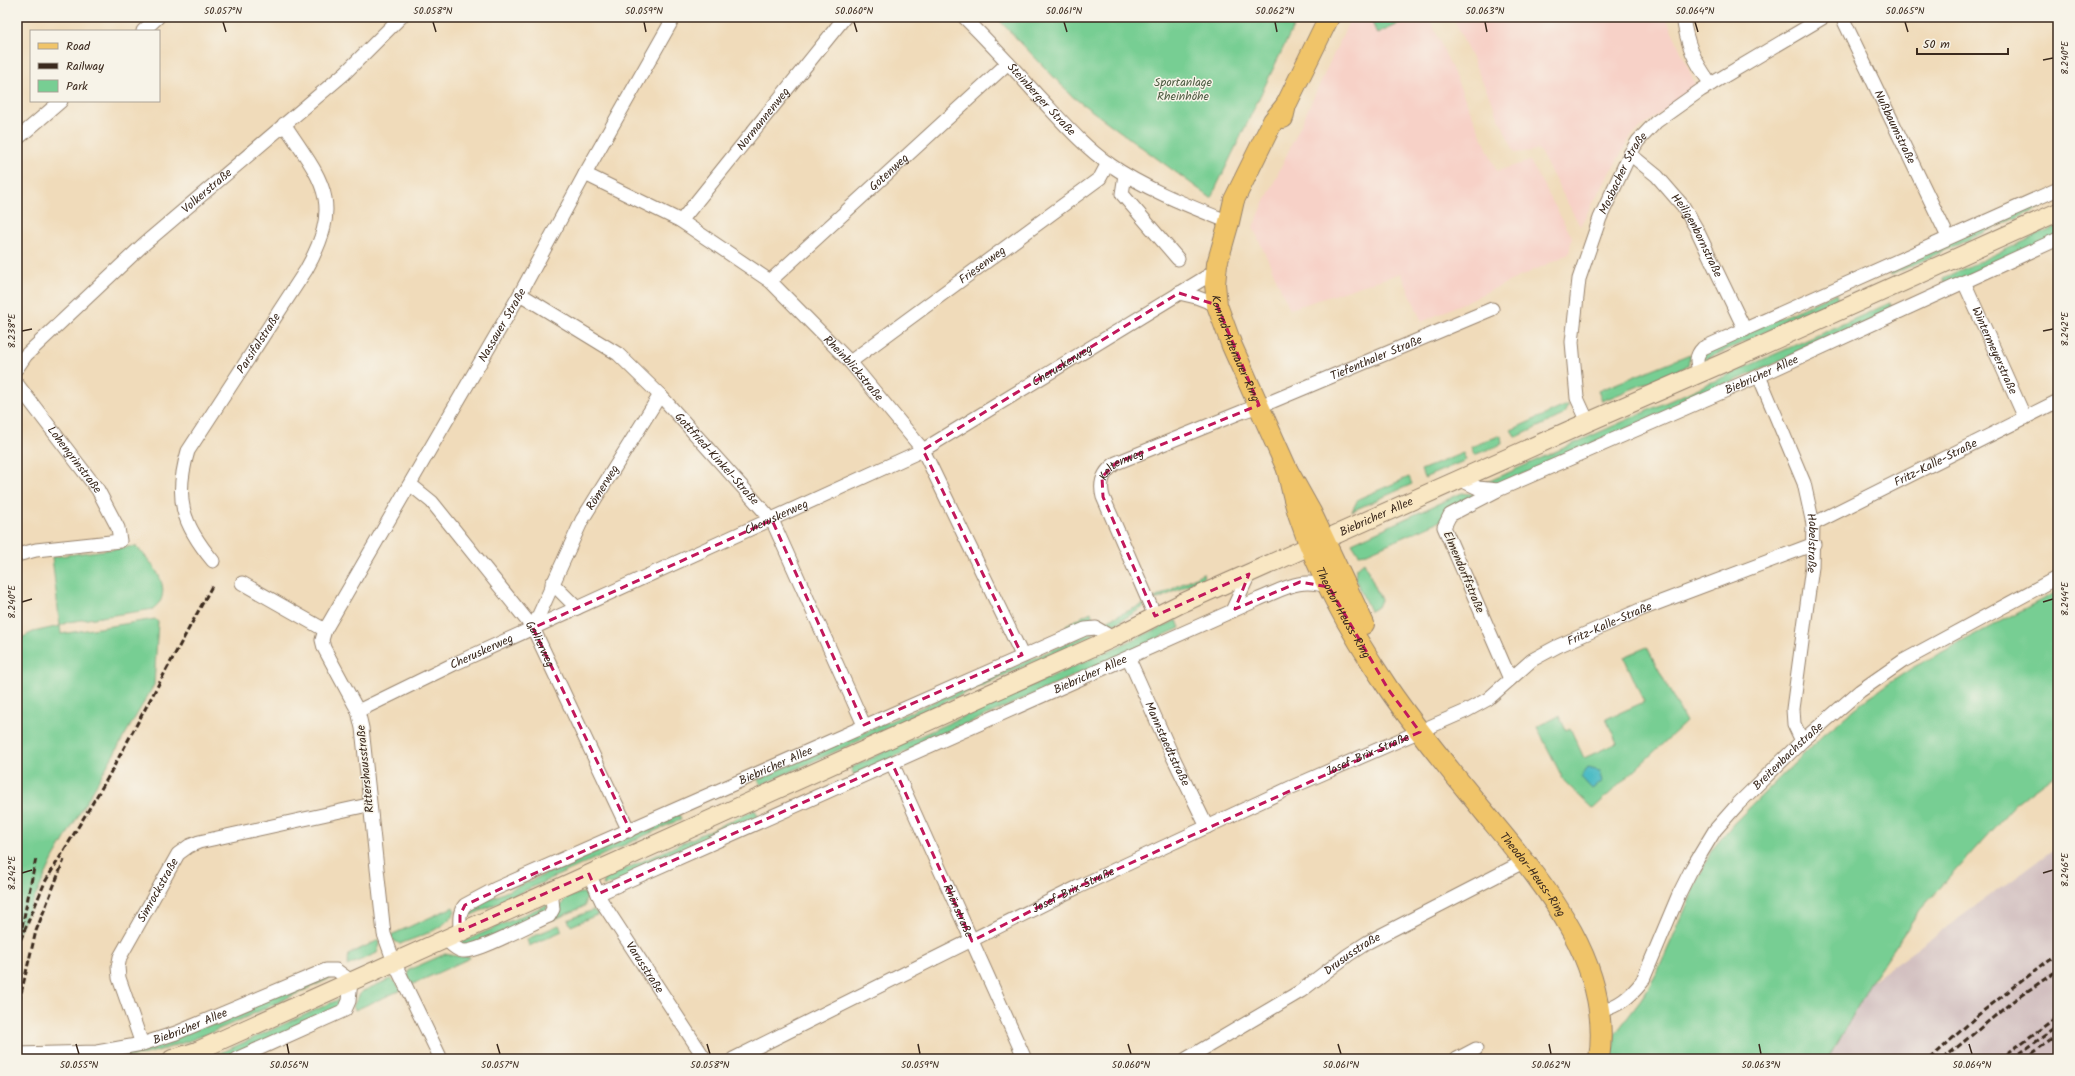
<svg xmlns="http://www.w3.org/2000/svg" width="2075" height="1076" font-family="Kalam,sans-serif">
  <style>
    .built { fill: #f7d1c7 }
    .industrial { fill: #d2bfc0 }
    .green { fill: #77ce93; stroke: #597c58 }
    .water { fill: #4cbbc4; stroke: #447271 }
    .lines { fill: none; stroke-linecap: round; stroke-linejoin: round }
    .minor-casing { stroke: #96826c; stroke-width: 15 }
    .secondary-casing { stroke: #96826c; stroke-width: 20 }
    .primary-casing { stroke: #96826c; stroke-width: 22 }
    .minor { stroke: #fff; stroke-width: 13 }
    .secondary { stroke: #f9e7c3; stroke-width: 18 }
    .primary { stroke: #f0c469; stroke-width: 20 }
    .rail { stroke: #3b2a1e; stroke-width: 3; stroke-dasharray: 6 3; stroke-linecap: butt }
    .marked { fill: none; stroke: #c2185b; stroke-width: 3; stroke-dasharray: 8 5; stroke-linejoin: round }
    .ticks { fill: none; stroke: #3b2a1e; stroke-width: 1.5 }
    .labels { text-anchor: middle; stroke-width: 3; stroke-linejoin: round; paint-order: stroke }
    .park-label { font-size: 12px; fill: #4d5b41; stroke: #f7f3e8 }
    .street-label { font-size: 12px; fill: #3b2a1e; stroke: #f7f3e8 }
    .neatline { fill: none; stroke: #3b2a1e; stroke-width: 1.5 }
    .ticks-label { font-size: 10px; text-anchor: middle; fill: #3b2a1e }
  </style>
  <rect width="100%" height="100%" fill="#f7f3e8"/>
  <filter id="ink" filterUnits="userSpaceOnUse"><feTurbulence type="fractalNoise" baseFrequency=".025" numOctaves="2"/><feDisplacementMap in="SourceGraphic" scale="8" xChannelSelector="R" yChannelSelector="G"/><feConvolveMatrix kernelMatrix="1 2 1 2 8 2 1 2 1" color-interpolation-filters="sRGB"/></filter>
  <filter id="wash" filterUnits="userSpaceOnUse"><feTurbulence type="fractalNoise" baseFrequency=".012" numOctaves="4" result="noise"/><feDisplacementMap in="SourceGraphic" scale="16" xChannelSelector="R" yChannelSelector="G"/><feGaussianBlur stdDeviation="0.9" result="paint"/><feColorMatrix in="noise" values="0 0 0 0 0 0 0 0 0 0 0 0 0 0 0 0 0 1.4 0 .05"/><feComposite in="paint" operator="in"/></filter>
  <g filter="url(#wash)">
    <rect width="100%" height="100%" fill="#f0dbba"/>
    <g class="built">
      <polygon points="1351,17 1429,17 1497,171 1530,161 1572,237 1569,254 1422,322 1401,273 1290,309 1253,227"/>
      <polygon points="1453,17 1666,17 1696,86 1631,136 1580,226 1539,150 1515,153"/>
    </g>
    <polygon class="industrial" points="2058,846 2058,1059 1829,1059 1871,982"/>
    <g class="green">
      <polygon points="996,17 1298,17 1211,198 1073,97"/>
      <polygon points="1370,17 1414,17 1377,34"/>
      <polygon points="2058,192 2058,199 1891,275 1888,269"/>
      <polygon points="2058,226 2058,235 1947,286 1943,278"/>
      <polygon points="1837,293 1839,299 1700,362 1704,351"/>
      <polygon points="1890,303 1894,311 1498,485 1485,483"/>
      <polygon points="1690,354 1688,366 1602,401 1598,391"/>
      <polygon points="1569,404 1563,415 1519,436 1515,436 1511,430"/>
      <polygon points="1501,435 1502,444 1474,455 1471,447"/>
      <polygon points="1463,453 1466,460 1424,478 1421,470"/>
      <polygon points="1409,477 1412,484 1352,511 1358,499"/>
      <polygon points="1462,493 1480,495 1440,521 1367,553 1359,554 1352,543"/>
      <path d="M 136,546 C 148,559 169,580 161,600 C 159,604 155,606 154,609 L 68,622 L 60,626 L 61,634 L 155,619 L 158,622 L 154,685 L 53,859 L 17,936 L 17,640 L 33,632 L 60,626 L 52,557 Z"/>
      <polygon points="1364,562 1381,600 1378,607 1370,611 1355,579 1356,569"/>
      <polygon points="1203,573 1204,578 1158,599 1153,599"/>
      <polygon points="2058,591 2058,772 2017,802 1921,909 1871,982 1829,1059 1612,1059 1615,1034 1641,1000 1657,973 1711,851 1734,823 1823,735 1869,697 1912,668"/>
      <polygon points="1144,604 1144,607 1115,624 1103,622"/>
      <polygon points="1091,612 1094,622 1089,622 1068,630 1066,625"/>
      <polygon points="1177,620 1180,628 854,775 851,768 880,754"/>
      <polygon points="1093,632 1094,635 761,785 758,779"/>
      <polygon points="1647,647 1686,722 1593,809 1564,781 1537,727 1559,716 1566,730 1570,728 1584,758 1617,743 1606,719 1644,702 1624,657"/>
      <polygon points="755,810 759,818 613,884 603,885 605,879 612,875"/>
      <polygon points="679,814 681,819 465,918 465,914 481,903"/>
      <polygon points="580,893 588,893 591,897 585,900 585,906 553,920 565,899"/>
      <polygon points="548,904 544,916 475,945 458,944"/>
      <path d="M 453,907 L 455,911 C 445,930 419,936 400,944 L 393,940 L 391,935 Z"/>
      <polygon points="593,910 599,914 571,926 568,920"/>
      <polygon points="559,925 562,931 529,946 527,939"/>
      <polygon points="379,940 380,944 377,953 347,966 349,954"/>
      <polygon points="445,954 462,957 469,956 470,958 411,985 408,977 409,970"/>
      <path d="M 327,972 L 335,976 C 274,1003 205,1041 141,1055 C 111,1061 80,1059 50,1059 L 103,1054 Z"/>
      <polygon points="390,979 396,983 401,990 355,1010 353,1006 361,992"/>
      <polygon points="346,996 340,1008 230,1058 216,1055"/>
    </g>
    <polygon class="water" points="1588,768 1600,771 1603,781 1592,789 1581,777"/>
  </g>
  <g filter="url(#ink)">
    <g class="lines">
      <g class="minor-casing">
        <g id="minor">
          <path id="s1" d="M 964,17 C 990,43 1015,70 1039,97 C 1061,120 1083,146 1109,164 C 1145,189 1189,206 1229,222"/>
          <path d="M 1683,17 C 1687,45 1694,61 1711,84"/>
          <path id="s2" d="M 1842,17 L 1948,237"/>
          <polyline points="143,31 158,17"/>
          <polyline points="17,139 61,101"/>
          <path id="s3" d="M 1630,154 L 1657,176 L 1683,206 L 1696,228 L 1745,330"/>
          <path id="s4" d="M 585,174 L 681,221 L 770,281 L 850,362 L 923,450 L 1022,655"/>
          <polyline points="1125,175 1122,194 1178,259"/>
          <path id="s5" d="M 681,221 L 845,17"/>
          <path id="s6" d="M 770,281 L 1008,63"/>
          <path id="s7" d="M 1964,282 L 2025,418"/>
          <polyline points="1179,293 1196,297 1217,305"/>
          <path id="s8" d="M 520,294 L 618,354 L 660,395 L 772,520 L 864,725"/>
          <path id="s9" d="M 850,362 L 1100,178 L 1108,163"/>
          <path id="s10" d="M 17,368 L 26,355 L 144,244 L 345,73 L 401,17"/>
          <path d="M 1700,374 C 1697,363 1694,357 1703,348 L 2058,189"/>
          <path id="s11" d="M 1759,376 L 1804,483 L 1813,524 L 1812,567 L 1793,709 L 1794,724 L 1802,741"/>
          <path id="s12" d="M 17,384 L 98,490 L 118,528 L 120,541 L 36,550 L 17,555"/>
          <path id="s13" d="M 1588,422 L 1577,398 L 1572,342 L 1579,279 L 1600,218 L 1630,154 L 1638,141 L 1656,122 L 1701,90 L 1824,17"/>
          <polyline points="1461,480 1478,488 1498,490"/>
          <path id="s14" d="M 411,485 L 432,502 L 533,628 L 629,831"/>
          <path id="s15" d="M 1813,524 L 2058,401"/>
          <path id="s16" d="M 213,561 C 182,524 174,498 188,451 L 306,270 C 344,202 323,182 284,124"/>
          <polyline points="242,583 325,630"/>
          <polyline points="552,583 577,608"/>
          <polyline points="1232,611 1249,574"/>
          <path id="s17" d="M 1155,616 L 1103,497 C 1099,482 1103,472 1116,463 L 1244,411 L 1273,401 L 1492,309"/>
          <path id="s18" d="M 533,628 L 582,520 L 660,395"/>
          <path id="s19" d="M 1129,659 L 1172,755 L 1207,827"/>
          <path id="s20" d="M 1510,679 L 1444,527 L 1450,515 L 1498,490 L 1759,376 L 2058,239"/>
          <path id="s21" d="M 358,711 L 454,664 L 923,450 L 1216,271"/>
          <path id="s22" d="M 892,763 L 1025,1059"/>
          <path id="s23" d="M 589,874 L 602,902 L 705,1059"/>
          <path id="s24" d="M 598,894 L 1259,599 C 1286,588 1300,577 1329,587"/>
          <path id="s25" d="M 460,931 C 460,921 458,913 465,905 L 495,889 L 1085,629 L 1096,628 L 1113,638"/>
          <path d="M 445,939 C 451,944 457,951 465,951 C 481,951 532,923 549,916 L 553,909 L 551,890"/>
          <path id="s26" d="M 1600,1011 C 1619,1006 1630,997 1642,982 L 1679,894 L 1692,868 L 1715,830 L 1738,804 L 1802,741 L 1860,691 L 1903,661 L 2058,577"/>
          <path id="s27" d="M 142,1044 L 119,978 L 118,967 L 120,957 L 178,854 L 189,846 L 199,842 L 368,805"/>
          <polyline points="197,1051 211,1059"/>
          <path id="s28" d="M 17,1054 L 97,1052 L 142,1044 L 176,1033 L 326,970 L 336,970 L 351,981 L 349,1001 L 345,1010 L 236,1059"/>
          <path id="s29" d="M 441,1059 L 394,962 L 384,934 L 362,728 L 358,711 L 324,648 L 322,640 L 325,630 L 520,294 L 585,174 L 674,17"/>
          <path id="s30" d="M 733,1059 L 1078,887 L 1292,787 L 1466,711 L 1488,699 L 1532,660 L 1558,646 L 1642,609 L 1814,544"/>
          <path id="s31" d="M 1186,1059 L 1301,991 L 1348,955 L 1368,942 L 1525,861"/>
          <polyline points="1457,1059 1476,1049"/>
        </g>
      </g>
      <g class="secondary-casing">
        <g id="secondary">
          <path id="s32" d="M 172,1059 L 197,1051 L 1113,638 L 1180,604 L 1588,422 L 1721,364 L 2058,212"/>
        </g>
      </g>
      <g class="primary-casing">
        <g id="primary">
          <path id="s33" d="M 1286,105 L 1273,121 L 1234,200 L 1229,222 L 1217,264 L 1215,284 L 1217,305 L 1232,346 L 1287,469 L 1311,512 L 1364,624"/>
          <polyline points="1283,118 1286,105 1329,17"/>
          <path id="s34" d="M 1287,469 C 1291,486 1294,503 1300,519 C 1320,579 1353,636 1388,688 C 1418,732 1452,772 1485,813 C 1542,882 1613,962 1599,1059"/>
        </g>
      </g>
      <use href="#minor" class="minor"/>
      <use href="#secondary" class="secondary"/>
      <use href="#primary" class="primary"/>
      <g class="rail">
        <polyline points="22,927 36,858"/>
        <polyline points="17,948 45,882 107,779 212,586"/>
        <polyline points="17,1010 36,931 64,860"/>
        <polyline points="1930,1059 1978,1015 2058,953"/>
        <polyline points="1943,1059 2013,1001 2058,970"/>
        <polyline points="2000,1059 2058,1016"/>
        <polyline points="2012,1059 2058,1026"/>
        <polyline points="2025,1059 2058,1034"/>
      </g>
    </g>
  </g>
  <path class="marked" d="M 1179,293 L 1217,305 L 1259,405 L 1116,463 L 1102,477 L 1103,497 L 1155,616 L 1249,574 L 1235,609 L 1300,582 L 1329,587 L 1388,689 L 1420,732 L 1078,887 L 972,941 L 892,763 L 598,894 L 589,874 L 460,931 L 460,915 L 465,905 L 630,830 L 533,628 L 772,520 L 864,725 L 1022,655 L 923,450 Z"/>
  <path class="ticks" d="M 223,22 L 226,32M 433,22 L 436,32M 644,22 L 646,32M 854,22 L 857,32M 1064,22 L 1067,32M 1275,22 L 1277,32M 1485,22 L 1487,32M 1695,22 L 1698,32M 1905,22 L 1908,32M 2043,60 L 2053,58M 22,331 L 32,329M 2043,331 L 2053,329M 22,602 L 32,599M 2043,602 L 2053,599M 22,873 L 32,870M 2043,873 L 2053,870M 76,1044 L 79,1054M 287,1044 L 289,1054M 497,1044 L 500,1054M 707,1044 L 710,1054M 918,1044 L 920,1054M 1128,1044 L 1131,1054M 1338,1044 L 1341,1054M 1549,1044 L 1551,1054M 1759,1044 L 1761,1054M 1969,1044 L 1972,1054"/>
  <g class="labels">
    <g class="park-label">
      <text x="1183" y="86">Sportanlage<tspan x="1183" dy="14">Rheinhöhe</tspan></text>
    </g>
    <g class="street-label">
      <text dy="4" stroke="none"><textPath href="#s1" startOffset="113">Steinberger Straße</textPath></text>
      <text dy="4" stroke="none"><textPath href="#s5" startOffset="131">Normannenweg</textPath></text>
      <text dy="4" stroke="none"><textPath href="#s2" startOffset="122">Nußbaumstraße</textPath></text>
      <text dy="4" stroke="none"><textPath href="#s6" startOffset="161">Gotenweg</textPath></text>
      <text dy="4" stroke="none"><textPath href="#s13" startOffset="261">Mosbacher Straße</textPath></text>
      <text dy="4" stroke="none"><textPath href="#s10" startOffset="260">Volkerstraße</textPath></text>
      <text dy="4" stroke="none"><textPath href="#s3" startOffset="107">Heiligenbornstraße</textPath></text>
      <text dy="4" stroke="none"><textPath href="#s9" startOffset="164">Friesenweg</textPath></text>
      <text dy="4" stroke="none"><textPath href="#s29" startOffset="805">Nassauer Straße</textPath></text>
      <text dy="4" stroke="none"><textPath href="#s16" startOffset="248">Parsifalstraße</textPath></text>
      <text dy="4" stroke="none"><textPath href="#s33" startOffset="263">Konrad-Adenauer-Ring</textPath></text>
      <text dy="4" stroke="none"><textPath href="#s7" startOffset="75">Wintermeyerstraße</textPath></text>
      <text dy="4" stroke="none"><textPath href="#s17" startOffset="450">Tiefenthaler Straße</textPath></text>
      <text dy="4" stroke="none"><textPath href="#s21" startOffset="785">Cheruskerweg</textPath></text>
      <text dy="4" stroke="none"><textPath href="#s4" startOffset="335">Rheinblickstraße</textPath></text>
      <text dy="4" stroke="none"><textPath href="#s20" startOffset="521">Biebricher Allee</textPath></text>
      <text dy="4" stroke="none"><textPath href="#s12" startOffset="95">Lohengrinstraße</textPath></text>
      <text dy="4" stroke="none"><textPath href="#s8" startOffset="259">Gottfried-Kinkel-Straße</textPath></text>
      <text dy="4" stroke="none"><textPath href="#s15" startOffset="137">Fritz-Kalle-Straße</textPath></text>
      <text dy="4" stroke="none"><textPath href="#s17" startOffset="173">Keltenweg</textPath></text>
      <text dy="4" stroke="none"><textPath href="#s18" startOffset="157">Römerweg</textPath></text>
      <text dy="4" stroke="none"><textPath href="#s32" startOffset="1321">Biebricher Allee</textPath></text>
      <text dy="4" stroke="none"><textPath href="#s21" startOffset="461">Cheruskerweg</textPath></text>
      <text dy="4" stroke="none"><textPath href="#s11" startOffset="177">Habelstraße</textPath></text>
      <text transform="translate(1464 572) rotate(67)" y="4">Elmendorffstraße</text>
      <text dy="4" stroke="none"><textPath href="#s34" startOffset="155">Theodor-Heuss-Ring</textPath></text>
      <text dy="4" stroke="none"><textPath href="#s30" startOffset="981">Fritz-Kalle-Straße</textPath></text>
      <text dy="4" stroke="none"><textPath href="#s14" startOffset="206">Gallierweg</textPath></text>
      <text dy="4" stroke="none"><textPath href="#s21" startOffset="137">Cheruskerweg</textPath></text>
      <text dy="4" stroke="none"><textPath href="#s24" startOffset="539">Biebricher Allee</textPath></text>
      <text dy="4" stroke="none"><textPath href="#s19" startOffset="93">Mannstaedtstraße</textPath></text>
      <text dy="4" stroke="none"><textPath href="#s30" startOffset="704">Josef-Brix-Straße</textPath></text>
      <text dy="4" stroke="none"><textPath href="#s26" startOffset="325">Breitenbachstraße</textPath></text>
      <text dy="4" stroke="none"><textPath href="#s25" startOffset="368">Biebricher Allee</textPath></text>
      <text transform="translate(365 769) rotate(-96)" y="4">Rittershausstraße</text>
      <text dy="4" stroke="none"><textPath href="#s34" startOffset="479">Theodor-Heuss-Ring</textPath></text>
      <text dy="4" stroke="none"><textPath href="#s27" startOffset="168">Simrockstraße</textPath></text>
      <text dy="4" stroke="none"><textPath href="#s30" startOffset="380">Josef-Brix-Straße</textPath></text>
      <text dy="4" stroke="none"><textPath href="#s22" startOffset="162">Rhönstraße</textPath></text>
      <text dy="4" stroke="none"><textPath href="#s31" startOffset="197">Drususstraße</textPath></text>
      <text dy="4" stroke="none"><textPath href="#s23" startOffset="109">Varusstraße</textPath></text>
      <text dy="4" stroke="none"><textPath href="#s28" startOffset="177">Biebricher Allee</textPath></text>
    </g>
  </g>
  <rect width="2075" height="1076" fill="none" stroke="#f7f3e8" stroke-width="44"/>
  <rect x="30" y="30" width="130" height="72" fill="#f7f3e8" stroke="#aca397"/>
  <rect x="38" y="43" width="20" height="6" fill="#f0c469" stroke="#aca397"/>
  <text x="66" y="50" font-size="12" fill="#3b2a1e">Road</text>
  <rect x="38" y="63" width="20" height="6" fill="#3b2a1e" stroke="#aca397"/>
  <text x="66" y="70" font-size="12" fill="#3b2a1e">Railway</text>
  <rect x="38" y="80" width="20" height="12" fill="#77ce93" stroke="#aca397"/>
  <text x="66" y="90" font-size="12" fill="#3b2a1e">Park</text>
  <path d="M1917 48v6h91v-6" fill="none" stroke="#3b2a1e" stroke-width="2"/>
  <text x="1923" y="48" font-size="12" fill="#3b2a1e" stroke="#f7f3e8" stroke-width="3" paint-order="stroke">50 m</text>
  <rect x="22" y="22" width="2031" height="1032" class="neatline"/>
  <g class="ticks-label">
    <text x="223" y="14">50.057°N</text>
    <text x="433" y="14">50.058°N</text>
    <text x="644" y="14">50.059°N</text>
    <text x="854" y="14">50.060°N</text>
    <text x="1064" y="14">50.061°N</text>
    <text x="1275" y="14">50.062°N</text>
    <text x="1485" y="14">50.063°N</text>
    <text x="1695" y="14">50.064°N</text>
    <text x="1905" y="14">50.065°N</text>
    <text transform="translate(2064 58) rotate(-90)" y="4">8.240°E</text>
    <text transform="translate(2064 329) rotate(-90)" y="4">8.242°E</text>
    <text transform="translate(11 331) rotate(-90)" y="4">8.238°E</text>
    <text transform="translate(2064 599) rotate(-90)" y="4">8.244°E</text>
    <text transform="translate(11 602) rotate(-90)" y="4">8.240°E</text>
    <text transform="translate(2064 870) rotate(-90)" y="4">8.246°E</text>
    <text transform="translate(11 873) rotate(-90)" y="4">8.242°E</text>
    <text x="79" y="1068">50.055°N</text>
    <text x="289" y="1068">50.056°N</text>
    <text x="500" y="1068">50.057°N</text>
    <text x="710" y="1068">50.058°N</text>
    <text x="920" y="1068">50.059°N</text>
    <text x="1131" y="1068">50.060°N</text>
    <text x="1341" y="1068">50.061°N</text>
    <text x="1551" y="1068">50.062°N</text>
    <text x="1761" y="1068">50.063°N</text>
    <text x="1972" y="1068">50.064°N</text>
  </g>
</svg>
